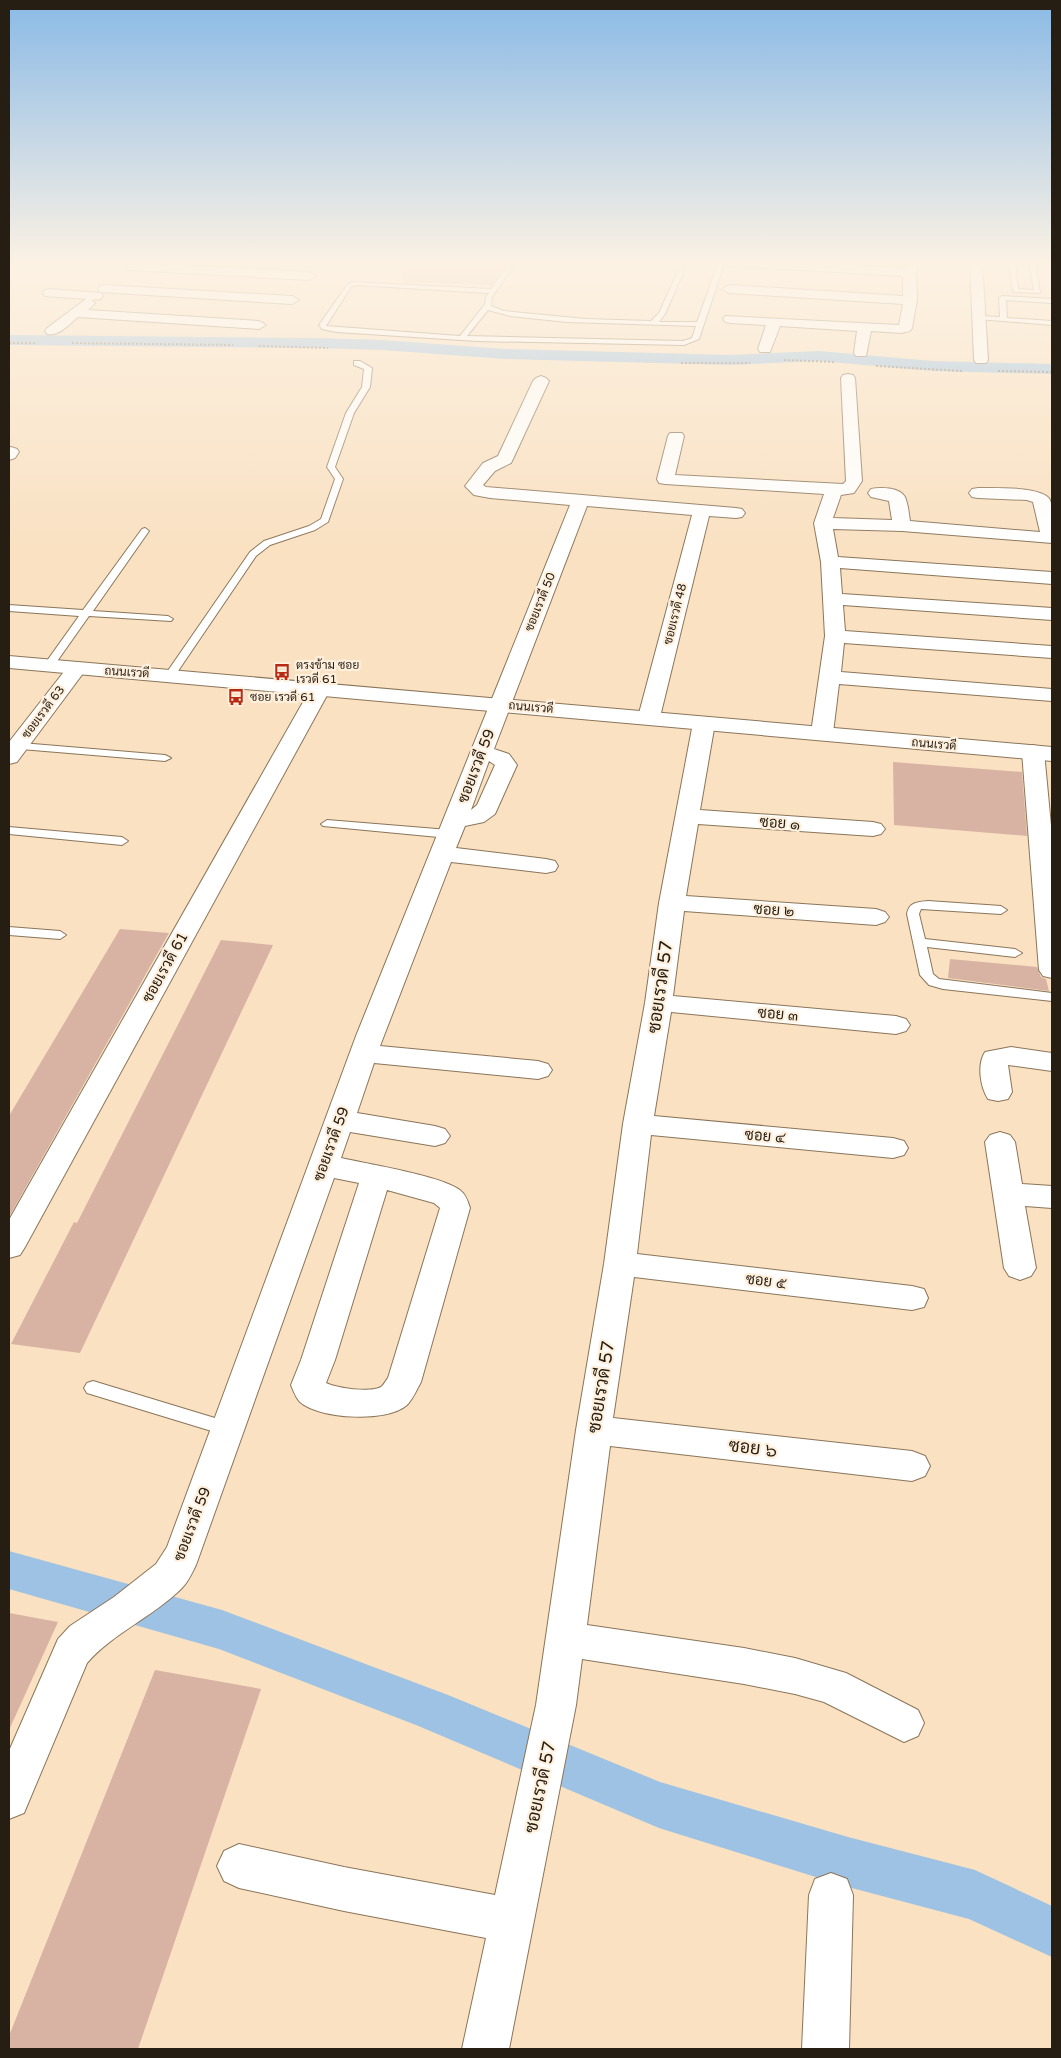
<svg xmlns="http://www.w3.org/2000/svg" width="1061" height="2058" font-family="'Varela Round',Sarabun,sans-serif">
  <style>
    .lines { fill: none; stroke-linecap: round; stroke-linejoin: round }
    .canal { fill: #9dc2e3; fill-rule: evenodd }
    .building { fill: #d8b3a3 }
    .lane-casing { stroke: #8b7559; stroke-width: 2 }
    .street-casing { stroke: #8b7559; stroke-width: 2 }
    .secondary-casing { stroke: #8b7559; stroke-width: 2 }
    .path { stroke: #8a7b66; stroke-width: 2; stroke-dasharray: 2 2; stroke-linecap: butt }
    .lane { fill: #fff; fill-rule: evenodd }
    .street { fill: #fff; fill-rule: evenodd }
    .secondary { fill: #fff; fill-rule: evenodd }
    .labels { text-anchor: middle; stroke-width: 4.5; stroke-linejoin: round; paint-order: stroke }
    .far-street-label { font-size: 12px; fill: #261e12; stroke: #fff0de }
    .far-poi-label { font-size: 12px; fill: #261e12; stroke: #fff0de; text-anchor: start }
    .street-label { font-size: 15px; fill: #261e12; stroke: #fff0de }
    .near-street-label { font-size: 18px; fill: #261e12; stroke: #fff0de }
  </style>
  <rect width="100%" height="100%" fill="#f9e1c2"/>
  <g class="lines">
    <g class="canal">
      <polygon points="9,335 318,338 383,340 505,349 730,355 819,351 933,361 1052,364 1052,374 933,371 819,361 730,365 505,359 383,350 318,348 9,345"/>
      <polygon points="9,1551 222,1610 448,1695 660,1782 848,1837 975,1870 1052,1906 1052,1957 969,1919 848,1887 659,1828 416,1725 219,1649 9,1589"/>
    </g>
  </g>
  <g class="building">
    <polygon points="404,261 508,261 492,285 403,282"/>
    <polygon points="893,762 1022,772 1027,836 894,825"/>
    <polygon points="120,929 169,933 9,1217 9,1116"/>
    <polygon points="221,940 273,945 80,1353 11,1344 74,1222 77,1223"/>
    <polygon points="950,959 1037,967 1041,977 1046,979 1049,991 948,978"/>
    <polygon points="9,1613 58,1622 9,1730"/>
    <polygon points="155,1670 261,1689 138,2049 9,2049 9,2036"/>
  </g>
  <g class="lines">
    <g class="lane-casing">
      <g id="lane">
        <path d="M 511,261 L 517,261 L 492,297 L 491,306 L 504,311 L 586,319 L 651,321 L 659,313 L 678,271 L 681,269 L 684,271 L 665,314 L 659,322 L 697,322 L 719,261 L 725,261 L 699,339 L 684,345 L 477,341 L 336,332 L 322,329 L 319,325 L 347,285 L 352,282 L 491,289 ZM 355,285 L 489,293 L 486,297 L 485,304 L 460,336 L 326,326 L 351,287 ZM 488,310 L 510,316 L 567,322 L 696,326 L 692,338 L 683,341 L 467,336 Z"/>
        <polygon points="1009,261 1015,261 1018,289 1034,290 1029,261 1052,261 1052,264 1035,263 1040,293 1013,292"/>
        <polygon points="1002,296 1052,299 1052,303 1006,300 1007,318 1052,321 1052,325 977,319 976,318 979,316 1000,317 999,298"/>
        <polygon points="354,361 360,361 372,368 370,387 354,413 335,467 343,479 328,522 315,530 270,545 256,556 174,677 166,677 165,675 250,552 264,541 309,526 321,519 335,479 327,467 346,413 362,387 364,369 354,365"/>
        <polygon points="145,528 149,531 93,611 168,616 173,619 171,621 89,616 53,667 45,667 44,665 79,616 9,611 9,605 83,610 142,529"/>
        <polygon points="9,742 165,755 171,758 165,761 9,748"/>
        <polygon points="327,820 449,830 455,834 449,838 323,826 321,824"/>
        <polygon points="9,827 122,837 128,841 122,845 9,834"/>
        <path d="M 928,901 L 1001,906 L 1007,910 L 1001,914 L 921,909 L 919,914 L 925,939 L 1015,949 L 1022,953 L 1015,957 L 927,947 L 933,974 L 939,979 L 1052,993 L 1052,1001 L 943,989 L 929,985 L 920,975 L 907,914 C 909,902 918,902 928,901 Z"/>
        <polygon points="9,927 60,931 66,935 60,939 9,935"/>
        <polygon points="93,1381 228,1422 234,1424 237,1429 234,1434 228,1436 87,1393 84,1388 87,1383"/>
      </g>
    </g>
    <g class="street-casing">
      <g id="street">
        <polygon points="783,261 905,269 907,261 919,261 916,273 917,300 912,328 910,331 901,333 871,331 866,356 856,356 854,353 857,331 780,326 770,352 760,352 758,349 766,325 730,323 725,322 723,319 725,316 899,325 903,304 729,293 722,289 729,285 903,296 903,276 731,266 725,262"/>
        <polygon points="970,261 982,261 988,360 986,363 976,363 974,360"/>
        <polygon points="133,263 309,272 316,276 309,280 128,270 127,267 128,264"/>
        <polygon points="105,285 292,296 299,300 292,304 100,292 98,289 100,286"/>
        <path d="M 50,289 L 101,293 L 103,296 L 101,299 L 91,300 L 95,303 L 88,310 L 259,321 L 266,325 L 259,329 L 78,317 C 69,324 59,337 47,334 L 45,331 L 47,328 L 86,299 L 45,296 L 43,293 L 45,290 Z"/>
        <path d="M 848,374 L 853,375 L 855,378 L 862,481 L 854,493 L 841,495 L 833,518 L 892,520 L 889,501 L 871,497 L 868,493 L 871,489 C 880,487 900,487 905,497 C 908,504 909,514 910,521 L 1040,532 L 1033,502 L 1027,500 L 978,498 L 972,497 L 969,493 L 972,489 L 978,488 C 992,488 1044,486 1050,500 C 1055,513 1052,530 1052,543 L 902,531 L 833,529 L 838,557 L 1052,572 L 1052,584 L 840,568 L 842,594 L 1052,608 L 1052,620 L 843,605 L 845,631 L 1052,646 L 1052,658 L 844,643 L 841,672 L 1052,689 L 1052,701 L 839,684 L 833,733 L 830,738 L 822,740 L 814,738 L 811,733 L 825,636 L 821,562 L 814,523 L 824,494 L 665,484 L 659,483 L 657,479 L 668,436 L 670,433 L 682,433 L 684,436 L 675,475 L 843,484 L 846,481 L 841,378 L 843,375 Z"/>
        <path d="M 541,376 L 546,378 L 549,381 L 513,459 L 511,463 L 495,471 L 483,485 L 486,487 L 736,508 L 742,509 L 745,513 L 742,517 L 736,518 L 709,516 L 660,717 L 657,722 L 649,723 L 641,722 L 638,717 L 692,515 L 587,506 L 494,749 L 509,754 L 517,765 L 495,814 L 484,822 L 465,826 L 456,848 L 546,859 L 555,861 L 558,866 L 555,871 L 546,873 L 451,862 L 380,1046 L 538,1061 L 548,1064 L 552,1070 L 548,1076 L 538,1079 L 374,1063 L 357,1113 L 435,1126 L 445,1129 L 450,1136 L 445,1143 L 435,1146 L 350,1132 L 341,1158 C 367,1164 444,1176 461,1191 C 466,1195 468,1202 470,1208 L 421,1382 C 417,1389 413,1399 407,1405 C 387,1423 319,1419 300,1402 C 296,1398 293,1390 291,1385 L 301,1360 L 359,1183 L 334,1178 L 196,1565 C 192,1573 188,1582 182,1588 C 153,1617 113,1633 87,1663 L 24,1813 L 9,1819 L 9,1751 L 58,1639 L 70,1626 L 114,1597 L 156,1564 L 167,1547 L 356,1036 L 570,505 L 490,498 L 474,495 L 465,486 L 483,463 L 498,456 L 533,381 L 536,378 ZM 489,761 L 495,765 L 477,805 L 471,810 ZM 387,1190 L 434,1203 L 440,1208 L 388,1378 C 386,1380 384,1385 381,1387 C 370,1393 336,1388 326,1383 L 335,1360 Z"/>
        <polygon points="11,447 17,449 19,452 15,458 9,460 9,448"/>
        <polygon points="77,662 84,664 87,668 17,762 9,764 9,742 70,664"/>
        <polygon points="321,682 328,684 331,688 25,1247 20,1255 9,1258 9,1220 311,688 314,684"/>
        <polygon points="704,717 712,718 715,723 700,810 873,822 881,824 885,829 881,834 873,836 698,824 686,896 876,909 885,912 889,917 885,922 876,925 684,911 673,996 896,1016 906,1019 910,1025 906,1031 896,1034 671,1012 654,1116 893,1138 904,1141 908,1148 904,1155 893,1158 651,1135 637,1254 912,1286 924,1289 928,1298 924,1307 912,1310 634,1277 613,1418 912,1451 925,1456 930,1466 925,1476 912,1481 610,1446 587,1625 744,1648 795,1658 846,1673 918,1710 924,1723 918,1736 904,1742 824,1702 795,1694 744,1684 582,1659 576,1705 509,2049 462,2049 486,1938 344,1911 239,1888 224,1881 217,1866 224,1851 239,1844 344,1867 495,1895 536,1705 576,1430 604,1264 623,1124 645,1003 659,903 693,723 696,718"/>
        <polygon points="1033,745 1041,747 1044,752 1052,836 1052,978 1043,976 1039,970 1022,752 1025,747"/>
        <path d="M 1011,1047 L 1052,1053 L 1052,1071 L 1008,1065 L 1012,1092 L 1008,1099 L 998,1101 L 988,1099 C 980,1086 977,1064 985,1052 Z"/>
        <polygon points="1000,1132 1010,1135 1015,1142 1022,1184 1052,1186 1052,1208 1025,1206 1036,1268 1031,1276 1020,1280 1009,1276 1004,1268 985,1142 990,1135"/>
        <polygon points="831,1873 847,1879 853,1895 849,2049 802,2049 809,1895 815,1879"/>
      </g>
    </g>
    <g class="secondary-casing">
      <polygon id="secondary" points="9,656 1052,747 1052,761 9,668"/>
    </g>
    <g class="path">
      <polyline points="9,343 36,343"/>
      <polyline points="72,343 233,345"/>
      <polyline points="259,346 328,348"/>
      <polyline points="784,360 835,362"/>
      <polyline points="681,363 750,363"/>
      <polyline points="876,366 962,371"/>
      <polyline points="998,371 1052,372"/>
    </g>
    <use href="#lane" class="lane"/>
    <use href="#street" class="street"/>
    <use href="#secondary" class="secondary"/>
  </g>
  <linearGradient id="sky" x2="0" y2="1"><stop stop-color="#8abae6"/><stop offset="0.48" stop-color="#fcf2e4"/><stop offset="1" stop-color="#fcf2e4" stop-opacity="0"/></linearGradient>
  <rect width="1061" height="549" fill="url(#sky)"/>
  <defs>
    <g id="bus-bare" transform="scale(1.35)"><path d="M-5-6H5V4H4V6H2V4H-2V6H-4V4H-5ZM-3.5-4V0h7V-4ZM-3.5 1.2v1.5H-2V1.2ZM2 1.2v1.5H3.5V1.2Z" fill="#b72b15" stroke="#fff0de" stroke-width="2.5" paint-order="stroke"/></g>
  </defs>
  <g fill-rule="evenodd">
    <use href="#bus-bare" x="282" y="672"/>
    <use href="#bus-bare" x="236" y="697"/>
  </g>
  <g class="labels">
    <g class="far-street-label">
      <text transform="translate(540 602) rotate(-68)" y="4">ซอยเรวดี 50</text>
      <text transform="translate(675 614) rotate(-76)" y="4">ซอยเรวดี 48</text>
      <text transform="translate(127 672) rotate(4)" y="4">ถนนเรวดี</text>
      <text transform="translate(531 707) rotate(5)" y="4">ถนนเรวดี</text>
      <text transform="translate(43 712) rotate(-53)" y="4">ซอยเรวดี 63</text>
      <text transform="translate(934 744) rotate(5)" y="4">ถนนเรวดี</text>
    </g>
    <g class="far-poi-label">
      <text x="296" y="669">ตรงข้าม ซอย<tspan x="296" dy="14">เรวดี 61</tspan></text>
      <text x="250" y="701">ซอย เรวดี 61</text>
    </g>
    <g class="street-label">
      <text transform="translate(476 766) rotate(-69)" y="5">ซอยเรวดี 59</text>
      <text transform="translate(780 823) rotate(4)" y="5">ซอย ๑</text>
      <text transform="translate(774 910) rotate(4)" y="5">ซอย ๒</text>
      <text transform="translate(165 967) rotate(-61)" y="5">ซอยเรวดี 61</text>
      <text transform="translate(778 1014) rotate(5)" y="5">ซอย ๓</text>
      <text transform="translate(765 1136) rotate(5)" y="5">ซอย ๔</text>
      <text transform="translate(331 1144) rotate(-70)" y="5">ซอยเรวดี 59</text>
      <text transform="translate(766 1281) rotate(7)" y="5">ซอย ๕</text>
      <text transform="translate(192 1524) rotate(-69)" y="5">ซอยเรวดี 59</text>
    </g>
    <g class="near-street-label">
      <text transform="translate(660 987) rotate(-82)" y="6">ซอยเรวดี 57</text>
      <text transform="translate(601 1387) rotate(-81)" y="6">ซอยเรวดี 57</text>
      <text transform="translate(753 1448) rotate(7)" y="6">ซอย ๖</text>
      <text transform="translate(540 1787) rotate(-78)" y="6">ซอยเรวดี 57</text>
    </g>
  </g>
  <rect width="1061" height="2058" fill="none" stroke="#261e12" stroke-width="20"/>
</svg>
